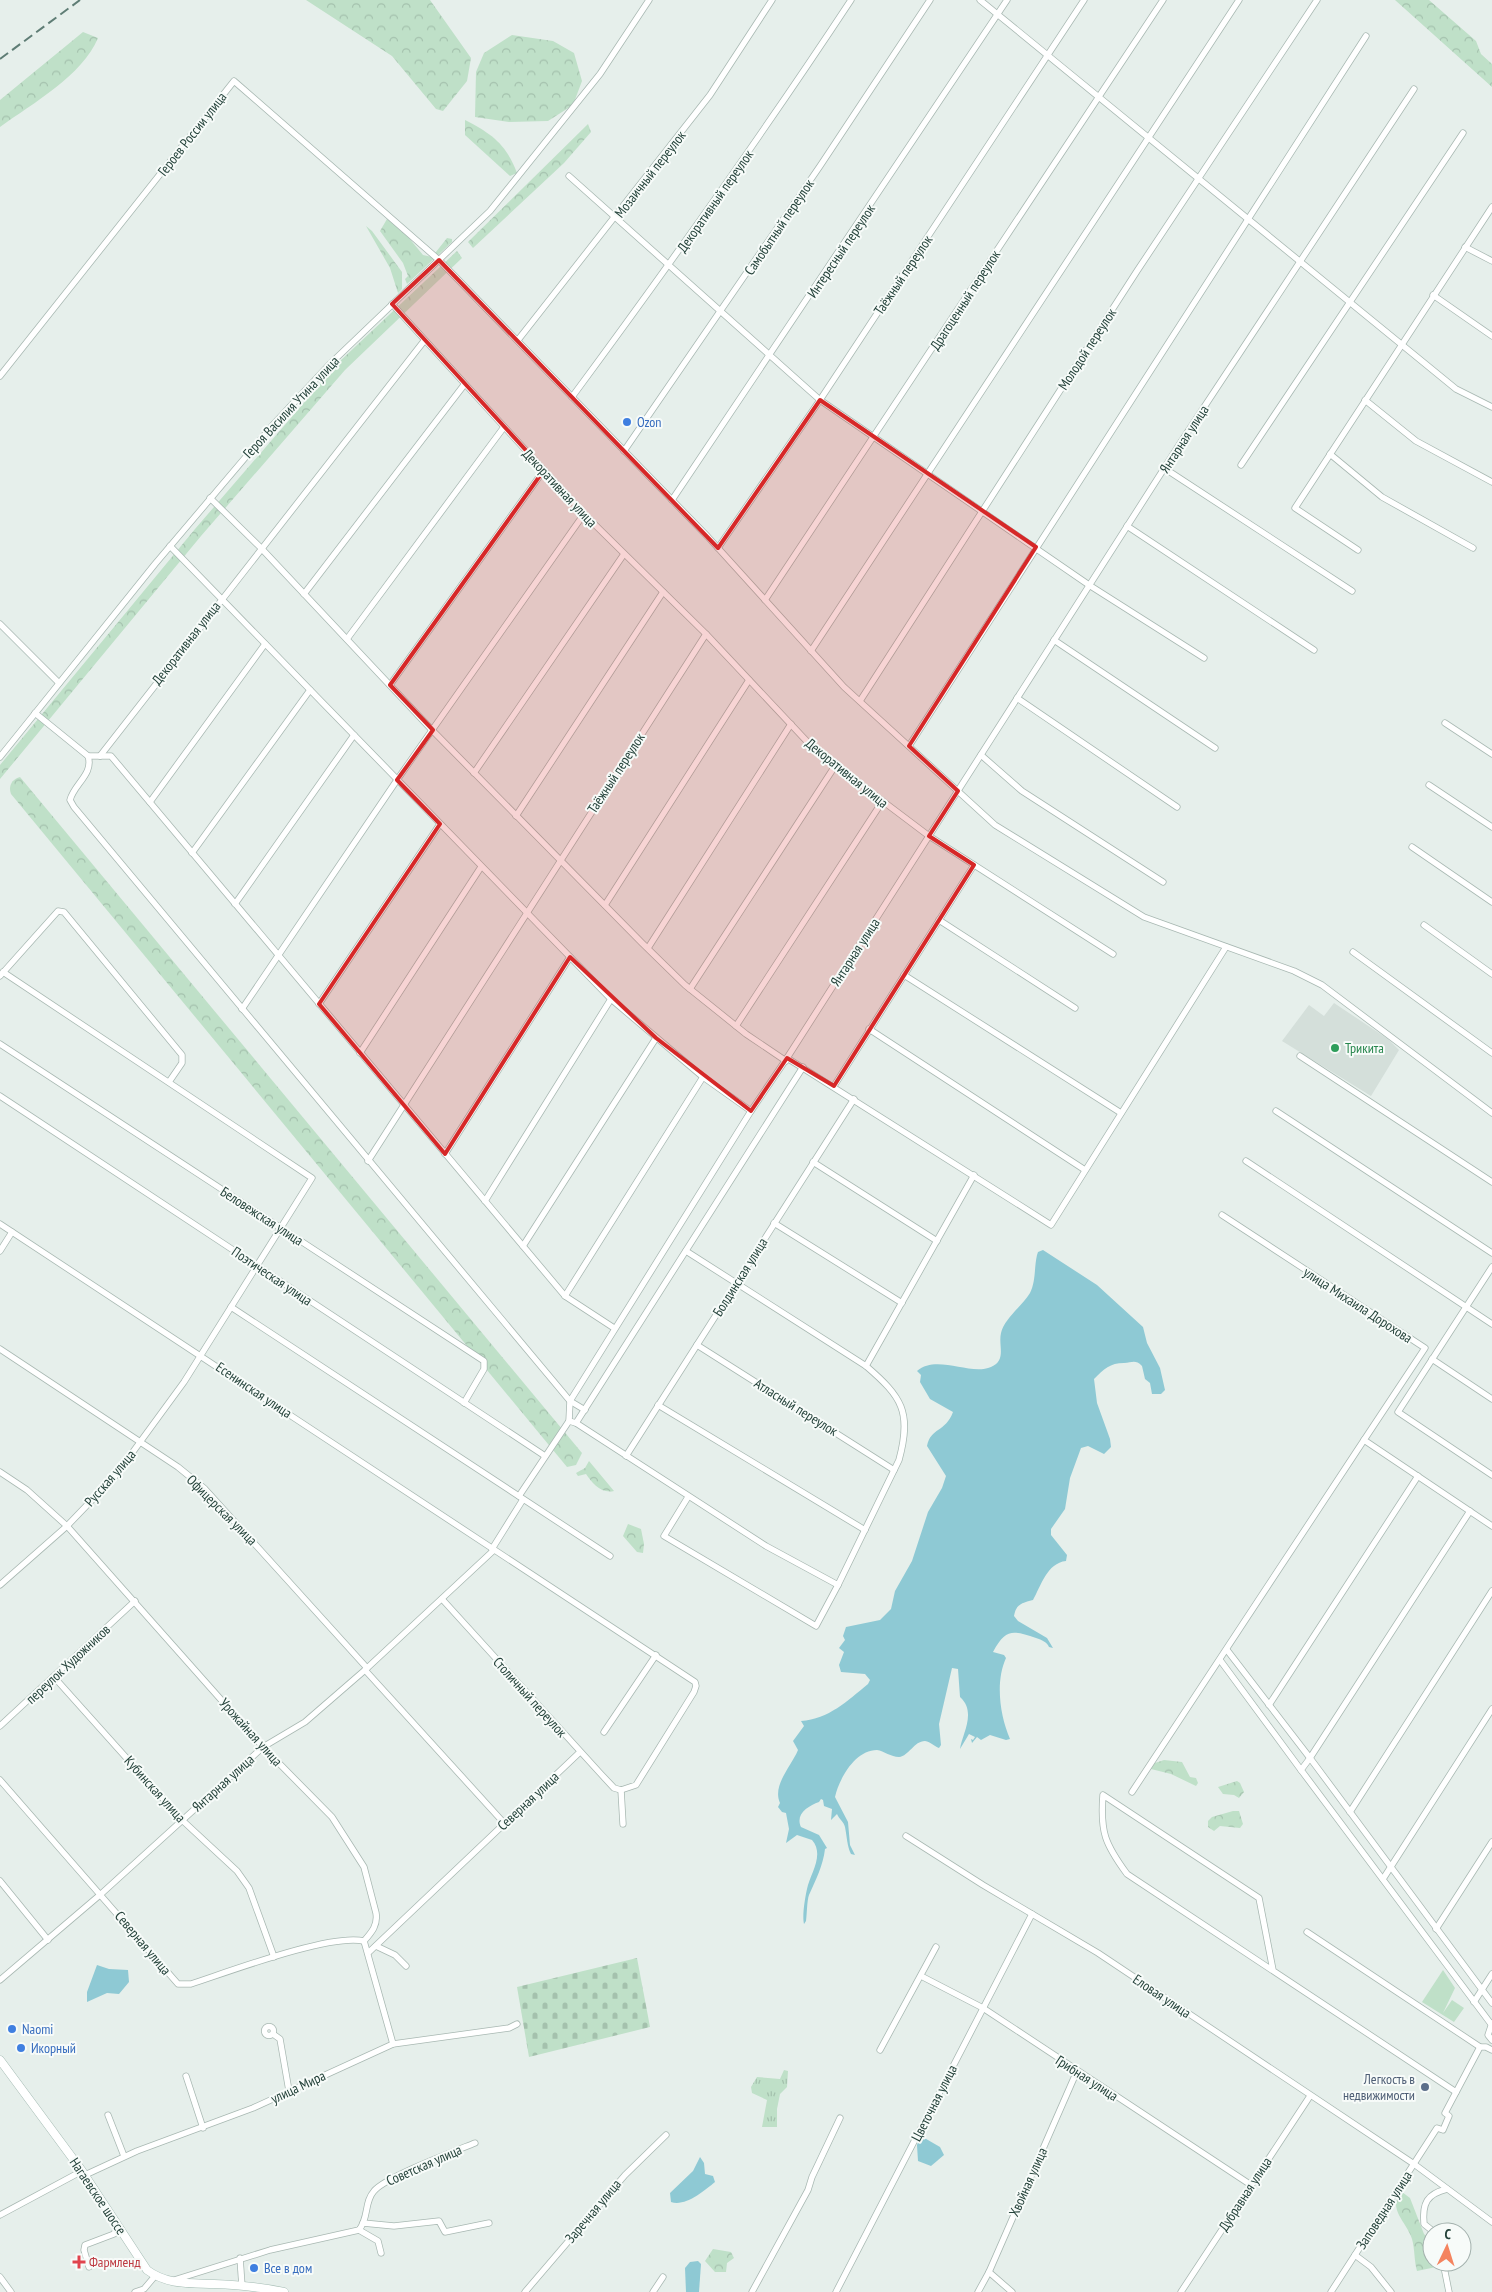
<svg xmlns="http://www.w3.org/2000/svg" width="1492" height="2292" font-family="'PT Sans Narrow',sans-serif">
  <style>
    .built { fill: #d4dfda }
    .grass { fill: url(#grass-tufts) }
    .forest { fill: url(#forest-crowns) }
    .cemetery { fill: url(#cemetery-stones) }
    .park { fill: #bfe0c8 }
    .water { fill: #8ec9d4 }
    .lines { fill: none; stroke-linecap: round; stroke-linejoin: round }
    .street-casing { stroke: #a8b8b2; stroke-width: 7 }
    .secondary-casing { stroke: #a4bbb3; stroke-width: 9 }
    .street { stroke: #fff; stroke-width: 5.5 }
    .secondary { stroke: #fff; stroke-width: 8 }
    .rail { stroke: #5f7d75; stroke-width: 2; stroke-dasharray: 10 5; stroke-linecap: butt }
    .marked { fill: #d62828; fill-opacity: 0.2; stroke: #d62828; stroke-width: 4; stroke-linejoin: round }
    .shop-dot { fill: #3f7fe0; stroke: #f7fbf9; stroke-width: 2 }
    .leisure-dot { fill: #2e9e5b; stroke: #f7fbf9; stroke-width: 2 }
    .service-dot { fill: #5c6f8a; stroke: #f7fbf9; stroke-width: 2 }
    .health-dot { fill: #e0444e; stroke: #f7fbf9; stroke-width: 2 }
    .labels { text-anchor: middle; stroke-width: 4; stroke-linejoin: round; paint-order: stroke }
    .street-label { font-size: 14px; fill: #24423a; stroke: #f7fbf9 }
    .shop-label { font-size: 14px; fill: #366cbe; stroke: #f7fbf9; text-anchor: start }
    .leisure-label { font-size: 14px; fill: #27864d; stroke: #f7fbf9; text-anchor: start }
    .service-label { font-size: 14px; fill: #4e5e75; stroke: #f7fbf9; text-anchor: end }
    .health-label { font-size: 14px; fill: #be3a42; stroke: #f7fbf9; text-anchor: start }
  </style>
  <defs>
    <pattern id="grass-tufts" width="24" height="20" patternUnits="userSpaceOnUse" patternTransform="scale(1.25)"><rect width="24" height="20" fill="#bfe0c8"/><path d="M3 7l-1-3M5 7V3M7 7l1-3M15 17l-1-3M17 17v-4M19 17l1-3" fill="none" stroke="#a4c1ad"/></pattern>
    <pattern id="forest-crowns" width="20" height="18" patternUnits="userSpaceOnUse" patternTransform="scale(1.25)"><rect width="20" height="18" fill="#bfe0c8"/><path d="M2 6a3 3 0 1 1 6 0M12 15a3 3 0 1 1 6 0" fill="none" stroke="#a4c1ad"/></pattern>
    <pattern id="cemetery-stones" width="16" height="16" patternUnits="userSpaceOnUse" patternTransform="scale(1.25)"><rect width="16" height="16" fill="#bfe0c8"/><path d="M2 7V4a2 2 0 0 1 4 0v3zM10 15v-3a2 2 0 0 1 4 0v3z" fill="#a4c1ad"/></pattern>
  </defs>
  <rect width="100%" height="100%" fill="#e6efeb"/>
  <polygon class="built" points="1334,1003 1388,1039 1399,1050 1371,1096 1282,1041 1309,1005 1324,1016"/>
  <polygon class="grass" points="784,2070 788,2071 787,2087 780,2094 777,2109 777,2127 762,2127 767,2100 752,2093 751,2087 757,2077 780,2079"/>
  <g class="forest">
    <polygon points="306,0 430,0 471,58 467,81 443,111 436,109 392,56"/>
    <polygon points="1395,0 1429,0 1476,41 1481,54 1492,64 1492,87"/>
    <path d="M 83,32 L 98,38 C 82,76 33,103 0,127 L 0,100 Z"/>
    <polygon points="512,35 553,41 574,53 582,81 573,105 548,121 509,122 475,117 476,72 484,53"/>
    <path d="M 465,120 C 492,134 506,144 517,173 L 510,176 L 465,135 Z"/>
    <polygon points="588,124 591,132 564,163 473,248 468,242"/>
    <polygon points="387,219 399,226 423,255 432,257 447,238 452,239 452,242 407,284 405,279 408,276 403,263 380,231"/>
    <polygon points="366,226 372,231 402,272 402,289 398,293 390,268"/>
    <polygon points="457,251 462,258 345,370 201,536 0,779 0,765 195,529 340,361"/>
    <path d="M 20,777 L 582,1453 L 576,1465 L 567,1467 L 11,794 C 8,786 12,779 20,777 Z"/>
    <path d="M 589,1461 L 614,1491 C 601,1494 592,1483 586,1474 L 578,1476 L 576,1473 L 585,1468 Z"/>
    <polygon points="628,1524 641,1529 644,1544 643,1553 637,1552 623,1536"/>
    <polygon points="1164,1760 1182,1762 1190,1777 1196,1778 1198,1783 1196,1786 1171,1774 1151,1769 1152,1764"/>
    <polygon points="1237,1781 1240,1783 1244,1792 1239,1798 1234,1795 1223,1794 1218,1787"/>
    <polygon points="1233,1811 1239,1811 1243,1824 1240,1828 1220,1826 1214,1831 1208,1827 1208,1821 1212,1817"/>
    <path d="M 1402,2192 L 1410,2198 L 1424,2234 L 1428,2238 L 1431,2236 L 1432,2262 L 1435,2262 L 1436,2267 L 1417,2271 C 1414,2261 1415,2250 1412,2239 C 1407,2222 1386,2208 1402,2192 Z"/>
    <polygon points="713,2249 731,2252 734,2258 727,2263 726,2272 715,2272 705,2261"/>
  </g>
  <polygon class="cemetery" points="637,1958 650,2027 529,2057 517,1987"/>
  <polygon class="park" points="1443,1970 1455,1988 1443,2013 1452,2000 1464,2008 1454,2022 1422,2002"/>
  <g class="water">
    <path d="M 1043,1250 L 1097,1285 L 1143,1327 L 1147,1343 L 1160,1368 L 1165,1390 L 1161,1394 L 1152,1394 L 1150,1383 L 1145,1379 L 1142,1366 C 1135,1359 1132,1363 1124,1363 C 1110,1363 1104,1369 1094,1379 L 1097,1403 L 1110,1439 L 1111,1447 L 1104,1454 L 1088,1446 L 1081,1448 L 1070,1478 L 1065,1509 L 1051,1529 L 1051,1535 L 1067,1555 L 1066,1561 C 1047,1563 1041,1586 1033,1600 C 1022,1603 1016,1604 1014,1616 L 1018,1621 L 1047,1638 L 1053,1648 L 1049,1647 C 1047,1642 1042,1640 1036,1638 C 1014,1631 1006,1627 993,1652 L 1004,1655 L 1006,1658 C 995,1682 1000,1716 1010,1739 L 1006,1740 L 990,1735 L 981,1740 L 977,1737 L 972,1743 L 971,1739 L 973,1740 L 975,1737 L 969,1734 L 960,1749 C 962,1734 977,1712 960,1697 L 958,1669 L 952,1668 L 939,1724 L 941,1745 L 939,1748 C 934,1746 931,1742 925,1741 C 914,1741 909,1756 899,1757 C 891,1757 884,1751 877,1750 C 855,1750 839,1779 835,1797 L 848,1822 L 850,1845 L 855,1855 L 851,1854 C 847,1846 847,1837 845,1827 C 844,1822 839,1819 837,1814 L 831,1820 L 832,1809 L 824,1806 L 823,1800 L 821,1799 L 819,1802 C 808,1806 795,1814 801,1827 L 819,1835 L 827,1848 L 825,1849 C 823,1866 816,1879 809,1895 C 807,1900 807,1914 806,1921 L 804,1924 C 802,1916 805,1898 807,1889 C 810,1874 825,1855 812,1840 L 797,1835 L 786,1843 L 789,1829 L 786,1813 L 782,1812 L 778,1807 L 780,1803 C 772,1785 791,1767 798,1750 L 793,1741 L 804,1726 L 801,1721 C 829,1719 847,1701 868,1684 L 870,1680 L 865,1674 L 841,1672 L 839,1665 L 844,1652 L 839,1648 L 845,1640 L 843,1636 L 846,1627 L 880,1620 L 891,1609 L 895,1591 L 912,1561 L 928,1512 L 942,1488 L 946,1476 L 927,1446 C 931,1427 945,1433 953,1412 L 930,1399 L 920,1382 L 921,1375 L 917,1371 C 937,1354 970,1376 991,1367 C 1007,1360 998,1346 1001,1333 C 1004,1319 1022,1306 1030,1293 C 1036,1281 1034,1268 1037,1255 L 1038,1252 Z"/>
    <polygon points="97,1965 109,1969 128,1970 129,1982 119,1994 107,1993 87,2002 87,1992"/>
    <polygon points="921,2136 940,2147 944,2155 931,2166 918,2161 917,2145"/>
    <path d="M 700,2157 L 704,2163 L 705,2174 L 713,2176 L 715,2182 C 704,2191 685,2207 671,2202 L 670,2193 L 693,2171 Z"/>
    <polygon points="698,2261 701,2264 699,2292 686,2292 685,2268 690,2262"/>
  </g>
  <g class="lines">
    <g class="street-casing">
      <g id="street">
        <polyline points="980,0 1456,389 1492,407"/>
        <polyline points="569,176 820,400 1089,585 1204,658"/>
        <polyline points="1465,247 1492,261"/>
        <polyline points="1433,295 1492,336"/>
        <polyline points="392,304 584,514 706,634 815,750 929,836 1113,954"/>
        <polyline points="518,340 710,95 772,0"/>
        <polyline points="0,376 234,81 439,260 708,537 844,687 995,825 1144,917 1294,971 1322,985 1492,1113"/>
        <path d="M 572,397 C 668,267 762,135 851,0"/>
        <polyline points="1365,400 1416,441 1492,482"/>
        <polyline points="624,451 820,166 930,0"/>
        <polyline points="1330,454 1382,497 1473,548"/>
        <polyline points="1241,465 1463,133"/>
        <polyline points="1164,468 1352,591"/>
        <polyline points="210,498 261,548 432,730 642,943 685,985 746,1034 786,1061"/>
        <polyline points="672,500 1007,0"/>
        <polyline points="1127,526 1314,650"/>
        <polyline points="170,546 611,999 703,1077 751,1111"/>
        <polyline points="718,548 820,400 1084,0"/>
        <polyline points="1358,550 1295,508 1492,207"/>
        <polyline points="304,594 464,385"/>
        <polyline points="765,600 1163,0"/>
        <polyline points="0,624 59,683"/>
        <polyline points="347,639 504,427"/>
        <polyline points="1054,640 1215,748"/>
        <polyline points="811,651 1239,0"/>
        <polyline points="390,685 544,470"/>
        <polyline points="1017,698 1177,807"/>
        <polyline points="860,701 1137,271 1317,0"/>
        <path d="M 35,713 L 88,756 C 94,774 74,784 70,800 L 74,807 L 570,1401 L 585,1410"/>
        <polyline points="1445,723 1492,754"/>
        <polyline points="909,746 1366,36"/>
        <polyline points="981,755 1022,791 1163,882"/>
        <polyline points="88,756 111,756 565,1296 614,1328"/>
        <polyline points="100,756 424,341"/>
        <polyline points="0,757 155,564 272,426 330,364 490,211 600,74 649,0"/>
        <polyline points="474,773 624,554"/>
        <polyline points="1429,785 1492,827"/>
        <polyline points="150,802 265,644"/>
        <polyline points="516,816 663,592"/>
        <polyline points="1412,847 1492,902"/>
        <polyline points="192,853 310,690"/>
        <polyline points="235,904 354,735"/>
        <polyline points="605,905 749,680"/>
        <polyline points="939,920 1075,1008"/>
        <polyline points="1424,925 1492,974"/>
        <polyline points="648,948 791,724"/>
        <polyline points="1353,952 1492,1053"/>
        <polyline points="904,975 1121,1113"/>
        <polyline points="0,976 58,911 64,912 182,1055 182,1063 169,1082"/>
        <polyline points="690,989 835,766"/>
        <polyline points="319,1004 440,824"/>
        <polyline points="242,1009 397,780 584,514"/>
        <polyline points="736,1026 882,802"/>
        <polyline points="869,1029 1085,1170"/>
        <polyline points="0,1044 484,1361 484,1369 464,1403"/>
        <polyline points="360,1053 481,867"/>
        <polyline points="1300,1056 1492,1182"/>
        <polyline points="787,1058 1051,1225 1226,947"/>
        <polyline points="834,1086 974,865"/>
        <polyline points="0,1096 545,1456"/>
        <polyline points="1276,1111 1492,1253"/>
        <polyline points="445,1154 570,957"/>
        <polyline points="368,1161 706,634"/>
        <polyline points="1246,1161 1492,1324"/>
        <polyline points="813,1162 937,1241"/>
        <polyline points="485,1201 611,999"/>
        <polyline points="1222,1215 1425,1348 1364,1440 1492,1526"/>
        <polyline points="774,1223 902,1303"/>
        <polyline points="0,1224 695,1682 696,1686 694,1692 636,1785 621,1790"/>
        <polyline points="523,1246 656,1038"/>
        <polyline points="0,1251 12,1232"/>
        <polyline points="1492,1267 1398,1412 1492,1475"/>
        <polyline points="565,1296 703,1077"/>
        <polyline points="231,1307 610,1556"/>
        <polyline points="697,1345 894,1470"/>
        <polyline points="0,1349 178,1467 205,1489 367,1668"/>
        <polyline points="1432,1359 1492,1399"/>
        <polyline points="866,1366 974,1175"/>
        <polyline points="658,1405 865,1530"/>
        <path d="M 569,1421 L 576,1423 L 766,1546 L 838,1585 L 899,1460 C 912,1412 902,1397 866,1366 L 686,1251"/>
        <polyline points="576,1423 803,1067"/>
        <polyline points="626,1456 854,1099"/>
        <path d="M 0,1472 L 27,1490 L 67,1526 L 263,1747 L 332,1817 L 364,1867 L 376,1913 C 378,1925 372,1932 364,1941 L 393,2044"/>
        <polyline points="519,1496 569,1421 570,1401 751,1111 787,1058 1181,442 1414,89"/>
        <polyline points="688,1497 664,1536 816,1626 838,1585"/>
        <polyline points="492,1549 522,1501"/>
        <polyline points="0,1585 67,1526 116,1475 184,1382 312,1178 3,972"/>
        <polyline points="442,1599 600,1773 614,1788 621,1790"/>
        <polyline points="1227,1650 1310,1758 1470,1511"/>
        <polyline points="1220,1660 1301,1770"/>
        <polyline points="365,1670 504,1823"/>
        <polyline points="54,1677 182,1820 237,1871 249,1888 274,1957"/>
        <polyline points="1269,1705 1418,1476"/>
        <polyline points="0,1726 135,1601"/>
        <polyline points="604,1732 656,1655"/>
        <path d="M 0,1780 L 178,1984 L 191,1984 C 228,1972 331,1933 364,1941"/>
        <polyline points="621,1790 623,1824"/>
        <polyline points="1132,1792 1364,1440"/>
        <polyline points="1350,1812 1492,1591"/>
        <polyline points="906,1836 983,1885 1098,1953 1414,2164 1492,2222"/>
        <polyline points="1383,1879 1492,1709"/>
        <polyline points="0,1881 48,1940"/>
        <polyline points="1436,1929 1492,1842"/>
        <polyline points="1307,1932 1480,2047"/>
        <polyline points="376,1946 395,1955 406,1966"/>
        <polyline points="368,1953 580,1752"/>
        <path d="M 1273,1970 L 1259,1898 L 1103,1795 C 1100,1832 1105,1844 1127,1874 L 1456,2092"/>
        <polyline points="921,1976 983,2008 1251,2185"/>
        <polyline points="0,1980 101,1894 263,1747 305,1722 365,1670 494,1550"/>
        <polyline points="1474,2002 1492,1974"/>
        <polyline points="1492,2023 1488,2035 1492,2040"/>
        <polyline points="1491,2024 1301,1770 1310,1758 1492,2003"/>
        <circle cx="269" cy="2031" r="4.5"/>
        <polyline points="273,2034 280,2039 289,2091"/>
        <polyline points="880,2050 936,1947"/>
        <polyline points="186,2076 203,2128"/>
        <polyline points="108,2115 124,2156"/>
        <polyline points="85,2175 137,2151 253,2108 393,2044 509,2028 517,2024"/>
        <polyline points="0,2215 82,2171"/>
        <polyline points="363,2223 394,2226 439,2221 445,2232 489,2223"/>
        <polyline points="359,2230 378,2241 381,2253"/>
        <path d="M 1434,2232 L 1424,2224 C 1422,2203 1427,2194 1447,2189"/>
        <polyline points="1355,2255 1371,2267 1391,2292"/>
        <polyline points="240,2258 242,2286"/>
        <polyline points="1443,2262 1449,2292"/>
        <polyline points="89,2267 84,2250 85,2245 114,2234 118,2225"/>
        <polyline points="989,2272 1012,2292"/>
        <polyline points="0,2277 11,2292"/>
        <path d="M 171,2281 L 270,2250 L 359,2230 C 369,2218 364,2202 374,2191 C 385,2177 455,2151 475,2143"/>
        <polyline points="135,2292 144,2289 155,2276"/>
        <polyline points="525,2292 625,2175 666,2135"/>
        <polyline points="653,2292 663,2277"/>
        <polyline points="752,2292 808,2190 812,2177 840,2118"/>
        <polyline points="836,2292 1032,1914"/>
        <polyline points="978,2292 989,2272 1077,2071"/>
        <polyline points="1181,2292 1310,2096"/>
        <polyline points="1331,2292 1437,2128 1443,2130 1449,2116 1445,2113 1480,2047 1486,2047 1492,2050"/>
      </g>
    </g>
    <g class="secondary-casing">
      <path id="secondary" d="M 0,2060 L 82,2171 L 147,2270 C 167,2285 190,2283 214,2284 C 237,2285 261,2287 284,2292"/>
    </g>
    <use href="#street" class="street"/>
    <use href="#secondary" class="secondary"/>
    <polyline class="rail" points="0,59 80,0"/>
  </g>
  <path class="marked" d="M 439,260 L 718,548 L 820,400 L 1036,547 L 909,746 L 958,791 L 929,836 L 974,865 L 834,1086 L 787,1058 L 751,1111 L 656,1038 L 570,957 L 445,1154 L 319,1004 L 440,824 L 397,780 L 433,730 L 390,685 L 544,470 L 392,304 Z"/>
  <g class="shop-dot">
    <circle cx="627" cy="422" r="5"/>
    <circle cx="12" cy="2029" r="5"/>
    <circle cx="21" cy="2048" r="5"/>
    <circle cx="254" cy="2268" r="5"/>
  </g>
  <circle class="leisure-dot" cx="1335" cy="1048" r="5"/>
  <circle class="service-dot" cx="1425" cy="2087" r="5"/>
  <path class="health-dot" d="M76.5 2254.5h5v5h5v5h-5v5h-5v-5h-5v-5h5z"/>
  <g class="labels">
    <g class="street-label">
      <text transform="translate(192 134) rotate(-52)" y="5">Героев России улица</text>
      <text transform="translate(650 174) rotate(-52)" y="5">Мозаичный переулок</text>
      <text transform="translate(715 201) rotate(-55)" y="5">Декоративный переулок</text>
      <text transform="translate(779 227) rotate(-56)" y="5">Самобытный переулок</text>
      <text transform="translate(841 251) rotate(-56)" y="5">Интересный переулок</text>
      <text transform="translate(903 275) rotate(-56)" y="5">Таёжный переулок</text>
      <text transform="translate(965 300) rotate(-57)" y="5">Драгоценный переулок</text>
      <text transform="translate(1087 349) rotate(-57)" y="5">Молодой переулок</text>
      <text transform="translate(291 407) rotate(-47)" y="5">Героя Василия Утина улица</text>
      <text transform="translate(1184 439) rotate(-57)" y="5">Янтарная улица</text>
      <text transform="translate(560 488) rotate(47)" y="5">Декоративная улица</text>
      <text transform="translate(186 643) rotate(-52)" y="5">Декоративная улица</text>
      <text transform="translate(616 773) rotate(-57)" y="5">Таёжный переулок</text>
      <text transform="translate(847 773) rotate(39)" y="5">Декоративная улица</text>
      <text transform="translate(855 952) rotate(-57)" y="5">Янтарная улица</text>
      <text transform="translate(262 1216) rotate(33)" y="5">Беловежская улица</text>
      <text transform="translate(272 1276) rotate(34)" y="5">Поэтическая улица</text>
      <text transform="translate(740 1277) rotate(-58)" y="5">Болдинская улица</text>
      <text transform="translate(1358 1305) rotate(33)" y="5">улица Михаила Дорохова</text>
      <text transform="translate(254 1390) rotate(34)" y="5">Есенинская улица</text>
      <text transform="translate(796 1407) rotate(32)" y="5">Атласный переулок</text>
      <text transform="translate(110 1478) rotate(-49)" y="5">Русская улица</text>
      <text transform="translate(222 1510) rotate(45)" y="5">Офицерская улица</text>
      <text transform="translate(68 1664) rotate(-43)" y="5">переулок Художников</text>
      <text transform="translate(530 1697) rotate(48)" y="5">Столичный переулок</text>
      <text transform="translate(251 1732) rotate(48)" y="5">Урожайная улица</text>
      <text transform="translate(223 1783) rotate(-42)" y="5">Янтарная улица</text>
      <text transform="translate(155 1789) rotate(48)" y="5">Кубинская улица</text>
      <text transform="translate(528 1801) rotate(-43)" y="5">Северная улица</text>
      <text transform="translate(143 1943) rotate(50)" y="5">Северная улица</text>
      <text transform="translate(1162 1996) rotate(34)" y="5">Еловая улица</text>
      <text transform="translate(1087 2078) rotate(33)" y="5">Грибная улица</text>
      <text transform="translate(298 2087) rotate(-25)" y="5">улица Мира</text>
      <text transform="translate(934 2103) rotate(-63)" y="5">Цветочная улица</text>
      <text transform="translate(424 2165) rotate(-24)" y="5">Советская улица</text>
      <text transform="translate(1028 2182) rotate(-66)" y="5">Хвойная улица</text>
      <text transform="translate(1245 2194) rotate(-57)" y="5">Дубравная улица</text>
      <text transform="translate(98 2196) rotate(56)" y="5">Нагаевское шоссе</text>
      <text transform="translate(1384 2210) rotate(-57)" y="5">Заповедная улица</text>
      <text transform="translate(593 2211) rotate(-50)" y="5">Заречная улица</text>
    </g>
    <g class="shop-label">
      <text x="637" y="427">Ozon</text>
      <text x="22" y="2034">Naomi</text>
      <text x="31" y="2053">Икорный</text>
      <text x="264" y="2273">Все в дом</text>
    </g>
    <g class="leisure-label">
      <text x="1345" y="1053">Трикита</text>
    </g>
    <g class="service-label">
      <text x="1415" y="2084">Легкость в<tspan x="1415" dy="16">недвижимости</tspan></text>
    </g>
    <g class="health-label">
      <text x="89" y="2267">Фармленд</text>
    </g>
  </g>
  <g transform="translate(1447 2247) rotate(4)"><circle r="24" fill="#f7fbf9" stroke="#a3b1ad"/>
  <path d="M0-4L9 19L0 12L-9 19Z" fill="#f4845f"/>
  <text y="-8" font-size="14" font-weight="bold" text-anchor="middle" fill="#24423a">С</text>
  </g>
</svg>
